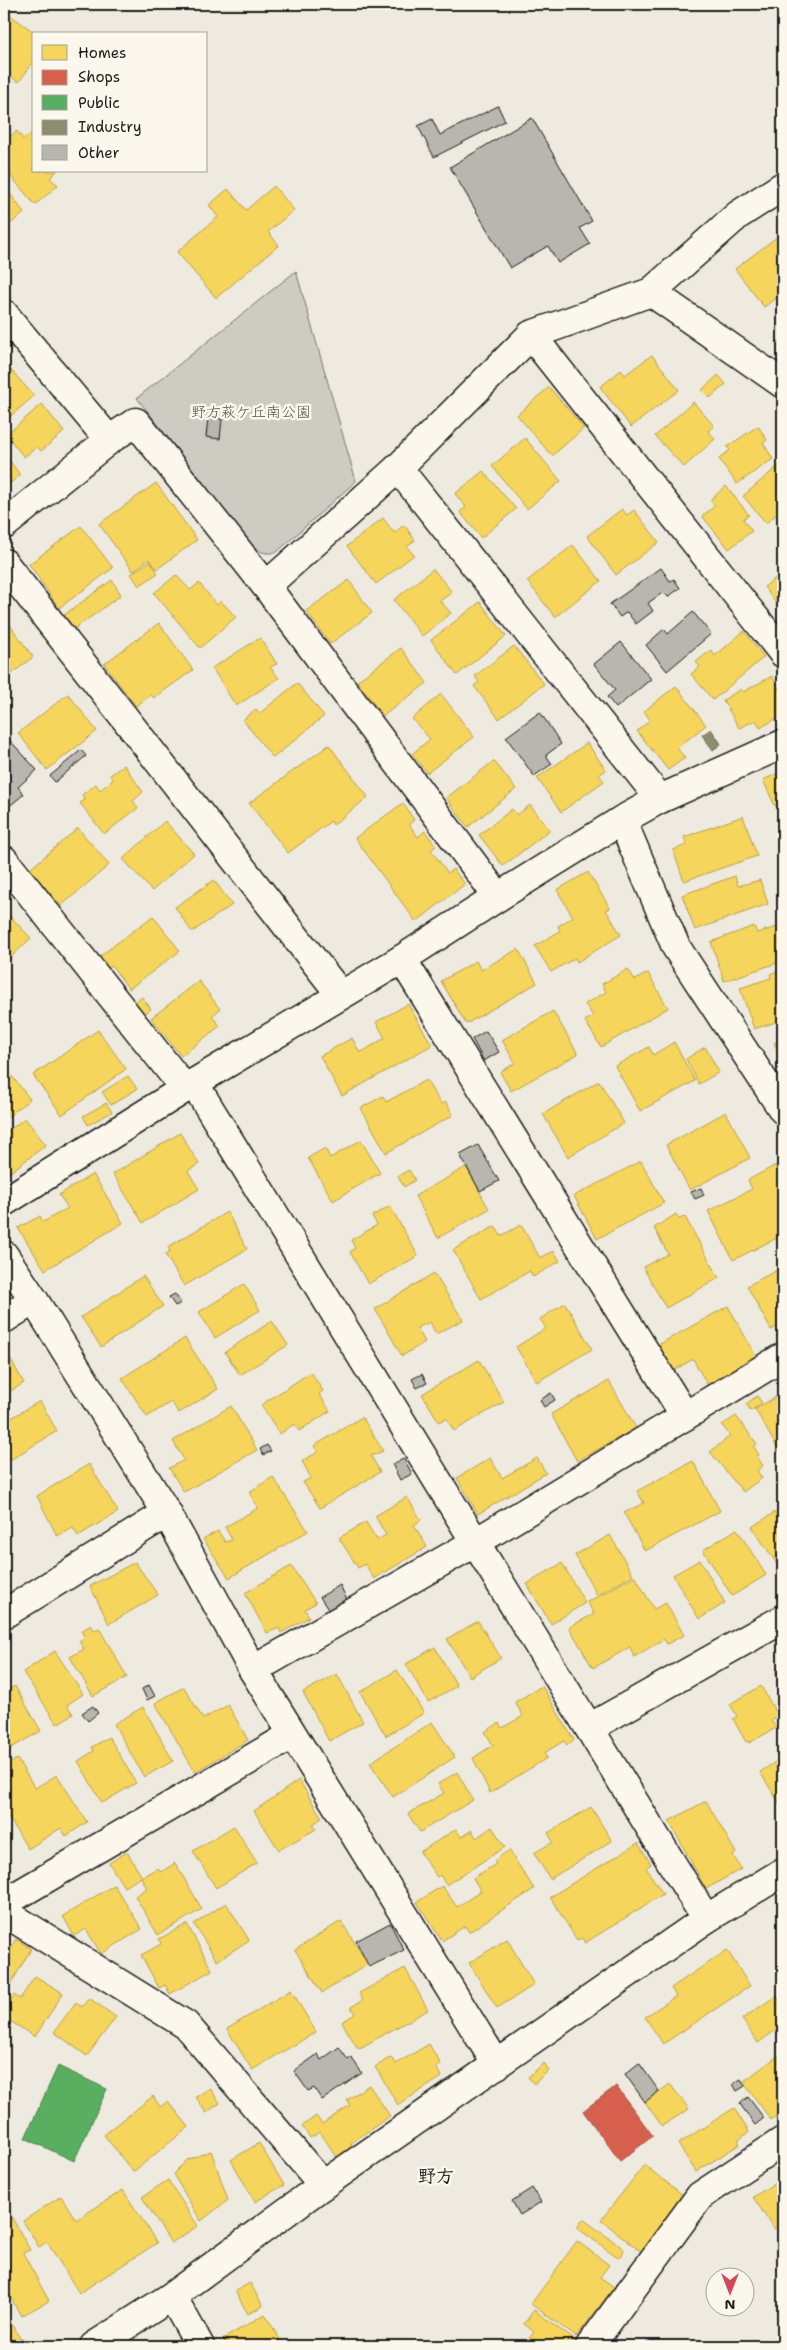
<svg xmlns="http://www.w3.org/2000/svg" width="787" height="2350" font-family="'Shantell Sans','Klee One',sans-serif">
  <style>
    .green { fill: #ceccc2; stroke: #75746f }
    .homes { fill: #f6d55c; stroke: #b59e49 }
    .shops { fill: #d6604d; stroke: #9e4c3e }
    .public { fill: #5aae61; stroke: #47824c }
    .industry { fill: #8c8c6e; stroke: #6a6a55 }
    .building { fill: #b9b6af; stroke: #1c1c1c }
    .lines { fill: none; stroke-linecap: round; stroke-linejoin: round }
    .minor-casing { stroke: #1c1c1c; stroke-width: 31 }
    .minor { stroke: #fbf7ec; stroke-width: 28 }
    .labels { text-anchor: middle; stroke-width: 5; stroke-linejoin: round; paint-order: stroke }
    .park-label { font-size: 15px; fill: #51514e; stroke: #fbf7ec }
    .quarter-label { font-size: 18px; font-weight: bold; fill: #1c1c1c; stroke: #fbf7ec }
  </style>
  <rect width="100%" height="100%" fill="#eeeadf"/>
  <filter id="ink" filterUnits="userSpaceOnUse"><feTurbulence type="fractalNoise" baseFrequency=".02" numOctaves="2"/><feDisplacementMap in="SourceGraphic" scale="10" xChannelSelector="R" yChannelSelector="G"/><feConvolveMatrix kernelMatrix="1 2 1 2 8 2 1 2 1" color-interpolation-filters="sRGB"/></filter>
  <g filter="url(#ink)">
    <path class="green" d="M 296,271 L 356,481 L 277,552 C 264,555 259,552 250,543 L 137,398 Z"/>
    <g class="homes">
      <polygon points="4,11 37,34 34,34 34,61 19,82 4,72"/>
      <polygon points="17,131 23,139 34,132 34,171 57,171 50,178 58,185 35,205 4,168 4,141"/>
      <polygon points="4,185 24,213 4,229"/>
      <polygon points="274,186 294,210 268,232 279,245 216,298 177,252 218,217 209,205 228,189 246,210"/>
      <polygon points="783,220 783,293 764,307 735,269 782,233 776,225"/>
      <polygon points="652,355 679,390 631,427 600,387 621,370 625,375"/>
      <polygon points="11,370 34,396 6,420 4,417 4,377"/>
      <polygon points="718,375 726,384 710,398 702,390"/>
      <polygon points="549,387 584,428 552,456 517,415"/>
      <polygon points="693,402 714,426 708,431 715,439 684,467 655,436"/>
      <polygon points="42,404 64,432 41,451 37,447 24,457 6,435"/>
      <polygon points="758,426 767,440 763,443 773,459 737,484 719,459 730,450 727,447"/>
      <polygon points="525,438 561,481 527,509 492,466"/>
      <polygon points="7,457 20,475 4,489 4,460"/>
      <polygon points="783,462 783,509 766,523 743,496"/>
      <polygon points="483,471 516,509 481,538 460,512 466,507 455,494"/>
      <polygon points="156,483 197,540 157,569 149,559 133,571 99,524"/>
      <polygon points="726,486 749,515 743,519 752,531 729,549 702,516 715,506 710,500"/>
      <polygon points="622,509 627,515 634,510 659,542 616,575 587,536"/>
      <polygon points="383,518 394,533 404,525 415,540 407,547 414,555 376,584 347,546"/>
      <polygon points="81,526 113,568 59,608 29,564"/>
      <polygon points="573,545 601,581 555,617 527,581"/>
      <polygon points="150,561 158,573 139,586 131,574"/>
      <polygon points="433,569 452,592 440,601 451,613 422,636 394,600"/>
      <polygon points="783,572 783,613 764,587"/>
      <polygon points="176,575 190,590 199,583 217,605 221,601 236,617 200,648 154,593"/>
      <polygon points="112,580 121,595 74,629 64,615"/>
      <polygon points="349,580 372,613 330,644 306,611"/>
      <polygon points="480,602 506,636 457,675 431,640"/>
      <polygon points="4,617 33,657 4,680"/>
      <polygon points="159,623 193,670 154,698 151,695 136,706 104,664"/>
      <polygon points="744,631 764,657 713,700 691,674 700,667 696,662 711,650 715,656"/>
      <polygon points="260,638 277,664 270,667 279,678 236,706 212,668"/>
      <polygon points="514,646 544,684 499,719 474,686 479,682 475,676"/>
      <polygon points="401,648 427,683 383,716 357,681"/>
      <polygon points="772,676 783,696 783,715 760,728 756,720 739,728 723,700 741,689 743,692"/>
      <polygon points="297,683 324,716 273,758 243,720 256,709 260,713"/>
      <polygon points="676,686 706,725 677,748 685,758 668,770 637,731 650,720 644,711"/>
      <polygon points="68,694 97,731 47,770 18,733"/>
      <polygon points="441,694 474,737 427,773 412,754 430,739 412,719"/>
      <polygon points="587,743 606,770 599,775 604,781 561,812 537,778"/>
      <polygon points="329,745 368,797 333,825 331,821 288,853 249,803"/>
      <polygon points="494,761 516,789 468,827 446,798"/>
      <polygon points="124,765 143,792 133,801 138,808 104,834 80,803 85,800 82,795 96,784 100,790 113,780 110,775"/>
      <polygon points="783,771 783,803 775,806 763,780"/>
      <polygon points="403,803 414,820 409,824 418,837 425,831 436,846 431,850 448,873 453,869 465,884 416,922 355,838"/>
      <polygon points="530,805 550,830 503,866 479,835 512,809 517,815"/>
      <polygon points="743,816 757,856 684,881 673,850 687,845 684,837"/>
      <polygon points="165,821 194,854 152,891 123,859"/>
      <polygon points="78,828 109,865 61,906 30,869"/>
      <polygon points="588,872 610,908 606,910 621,935 577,962 575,958 551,972 535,946 560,931 558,926 573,917 557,890"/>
      <polygon points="735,876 738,886 760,880 768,904 695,930 682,895"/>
      <polygon points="214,880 232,905 192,932 175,907"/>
      <polygon points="6,912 31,938 7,961 4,958 4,914"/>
      <polygon points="153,916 180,951 129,989 112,966 105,970 96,959"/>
      <polygon points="754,926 757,933 781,926 783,934 783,961 724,981 711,942"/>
      <polygon points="518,949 537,983 466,1024 441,981 476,961 481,970"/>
      <polygon points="628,969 635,980 648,973 668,1008 601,1047 585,1021 593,1016 585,1004 606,992 602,984"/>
      <polygon points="783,969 783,1020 754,1029 740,988 771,978 770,974"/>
      <polygon points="199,981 220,1009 212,1016 220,1026 181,1056 151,1018"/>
      <polygon points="142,997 151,1009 142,1016 133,1004"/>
      <polygon points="408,1004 432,1045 342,1096 320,1056 352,1038 360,1053 385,1038 376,1022"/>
      <polygon points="553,1011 578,1054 511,1091 500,1072 515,1063 502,1040"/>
      <polygon points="98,1030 126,1069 62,1115 33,1075"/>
      <polygon points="783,1039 783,1061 774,1043"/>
      <polygon points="674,1042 695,1081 640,1111 615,1066 649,1047 653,1055"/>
      <polygon points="705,1047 719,1072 699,1084 686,1059"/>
      <polygon points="4,1066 30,1099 4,1120"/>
      <polygon points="128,1076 137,1089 111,1105 102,1092"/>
      <polygon points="426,1080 441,1104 446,1102 453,1115 386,1153 361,1108 383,1096 386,1102"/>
      <polygon points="599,1081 624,1123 568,1157 543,1114"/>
      <polygon points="106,1103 112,1112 88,1125 83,1116"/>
      <polygon points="726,1112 750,1158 690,1190 666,1145"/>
      <polygon points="25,1118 46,1145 8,1174 5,1170 4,1171 4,1148 7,1145 4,1140 4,1134"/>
      <polygon points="180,1133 199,1164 188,1171 199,1189 143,1223 113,1174"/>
      <polygon points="361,1140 380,1173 333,1201 308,1158 325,1148 330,1158"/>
      <polygon points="641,1161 664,1203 597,1239 574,1196"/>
      <polygon points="776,1165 783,1179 783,1186 780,1189 783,1196 783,1235 733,1260 708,1211 752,1189 748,1180"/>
      <polygon points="466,1167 489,1209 438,1238 415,1196"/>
      <polygon points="409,1170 415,1180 404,1187 398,1176"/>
      <polygon points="93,1174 123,1223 45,1270 18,1228 40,1216 43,1222 68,1208 59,1195"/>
      <polygon points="390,1206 418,1256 368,1284 350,1252 355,1248 351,1240 377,1225 372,1216"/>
      <polygon points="227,1212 247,1249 184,1286 165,1254 170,1252 168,1247"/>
      <polygon points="676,1214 679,1219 685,1217 719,1278 666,1308 643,1267 668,1254 654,1228"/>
      <polygon points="521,1225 540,1258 554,1251 560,1261 533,1277 530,1271 481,1299 453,1250 495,1226 501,1236"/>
      <polygon points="783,1267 783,1324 771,1330 747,1286"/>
      <polygon points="434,1273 463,1320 436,1334 430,1322 417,1328 425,1342 402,1356 375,1309"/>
      <polygon points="143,1276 163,1306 101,1347 81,1317"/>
      <polygon points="244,1284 260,1310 215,1338 199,1312"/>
      <polygon points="565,1303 592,1349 537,1382 516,1347 546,1328 540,1319"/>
      <polygon points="728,1306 757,1358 708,1386 693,1359 673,1371 658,1345"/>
      <polygon points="272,1321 288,1345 240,1375 225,1352"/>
      <polygon points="185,1338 218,1389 179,1413 171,1402 147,1417 122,1378"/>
      <polygon points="7,1353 24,1383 4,1395 4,1355"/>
      <polygon points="479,1360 504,1402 454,1431 446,1418 439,1422 422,1394"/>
      <polygon points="311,1372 323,1391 319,1394 330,1411 299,1431 294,1424 280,1434 261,1405"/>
      <polygon points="609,1381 636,1428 577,1461 551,1414"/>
      <polygon points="781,1394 783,1397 783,1458 755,1409"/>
      <polygon points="757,1396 762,1403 751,1411 746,1404"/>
      <polygon points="40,1401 57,1431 10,1460 4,1448 4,1422"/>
      <polygon points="231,1406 257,1450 184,1492 169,1468 184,1460 173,1441"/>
      <polygon points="736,1416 757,1444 754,1447 759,1455 757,1456 763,1466 757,1471 762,1478 743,1492 710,1452 730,1436 722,1425"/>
      <polygon points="362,1417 383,1451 371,1456 380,1472 320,1508 303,1482 311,1478 302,1461 318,1452 314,1446"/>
      <polygon points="490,1458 502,1478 537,1458 546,1473 478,1514 457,1478"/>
      <polygon points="693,1461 720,1511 645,1551 624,1513 644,1503 637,1491"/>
      <polygon points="89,1464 118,1512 78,1536 73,1528 57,1536 37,1496"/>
      <polygon points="273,1477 308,1531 229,1578 203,1539 218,1531 225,1542 232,1540 225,1527 258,1508 249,1492"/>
      <polygon points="407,1497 421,1520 414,1525 427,1547 374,1579 365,1564 358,1568 339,1538 366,1522 377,1540 386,1535 375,1516"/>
      <polygon points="775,1512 783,1524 783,1573 752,1527"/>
      <polygon points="737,1529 766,1575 732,1596 703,1550"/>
      <polygon points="610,1535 633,1575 597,1595 575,1555"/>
      <polygon points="700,1560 725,1603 699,1619 673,1575"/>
      <polygon points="135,1562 158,1595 109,1624 90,1586"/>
      <polygon points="562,1563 585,1603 551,1624 527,1584"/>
      <polygon points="291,1566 316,1603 305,1609 309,1617 281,1633 279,1628 267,1633 245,1593"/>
      <polygon points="635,1576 654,1609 666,1603 684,1635 667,1644 664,1639 634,1657 630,1647 593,1668 569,1627 594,1614 587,1602"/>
      <polygon points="478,1621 501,1658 470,1677 447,1639"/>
      <polygon points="91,1625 94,1630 99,1628 127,1677 93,1696 70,1657 84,1649 79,1641 85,1638 81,1631"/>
      <polygon points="435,1647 457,1686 428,1702 406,1664"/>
      <polygon points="55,1651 83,1694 67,1705 73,1714 57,1724 23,1672"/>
      <polygon points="783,1667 783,1685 775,1672"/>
      <polygon points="397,1670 424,1713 386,1736 360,1692"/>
      <polygon points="337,1674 363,1722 329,1741 303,1692"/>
      <polygon points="15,1686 41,1731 4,1752 4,1692"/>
      <polygon points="542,1686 574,1740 567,1745 564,1741 544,1753 547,1758 490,1793 473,1758 493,1745 485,1732 499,1723 502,1728 523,1716 515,1702"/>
      <polygon points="761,1686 778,1716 771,1720 776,1728 749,1743 748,1741 746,1742 733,1719 737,1716 730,1704"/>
      <polygon points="184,1687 203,1719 228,1705 248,1740 195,1772 155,1703"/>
      <polygon points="143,1707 173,1761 144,1777 114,1724"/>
      <polygon points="432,1722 455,1757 393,1797 370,1763"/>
      <polygon points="109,1737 136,1783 102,1803 78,1761 94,1751 92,1747"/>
      <polygon points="783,1757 783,1809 760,1772"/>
      <polygon points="17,1759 35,1788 57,1775 87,1822 66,1836 61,1828 28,1849 4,1810 4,1767"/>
      <polygon points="457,1772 473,1800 420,1832 408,1814 444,1793 438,1784"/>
      <polygon points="299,1780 322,1818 313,1824 316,1829 279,1850 254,1811"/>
      <polygon points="706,1801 736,1853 733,1855 741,1869 706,1889 669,1821"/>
      <polygon points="591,1807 612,1841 550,1879 534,1853 553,1842 548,1833"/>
      <polygon points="234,1826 257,1863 216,1888 193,1851"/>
      <polygon points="492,1827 505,1847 446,1885 440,1875 437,1877 420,1852 456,1829 461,1837 472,1830 476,1838"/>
      <polygon points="638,1843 651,1864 646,1868 663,1894 585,1943 582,1938 577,1940 550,1897"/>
      <polygon points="509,1850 534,1889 469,1932 465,1926 442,1941 417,1902 442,1886 457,1907 481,1891 473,1878 496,1864 494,1861"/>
      <polygon points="127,1852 142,1877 124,1887 109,1863"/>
      <polygon points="175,1863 202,1909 158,1935 135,1896 147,1888 141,1877 158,1868 161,1872"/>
      <polygon points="114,1885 142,1929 101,1954 86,1929 74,1936 63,1916"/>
      <polygon points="226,1903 249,1940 217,1961 194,1924"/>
      <polygon points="341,1921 368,1964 322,1993 295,1950"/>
      <polygon points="187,1924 212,1970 170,1994 165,1985 159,1988 141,1955 161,1944 159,1939"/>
      <polygon points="16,1939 31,1949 4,1996 4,1959"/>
      <polygon points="507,1939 534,1985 497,2008 469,1963"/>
      <polygon points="727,1950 750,1986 663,2044 645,2017 676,1996 671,1988"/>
      <polygon points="405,1968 428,2010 358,2049 342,2022 355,2014 351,2007 363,2000 359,1993"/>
      <polygon points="35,1976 63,1993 35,2037 4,2017 4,2011 14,1995 20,1999"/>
      <polygon points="291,1990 316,2032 252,2070 227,2029"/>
      <polygon points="776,1996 783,2006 783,2025 758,2043 742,2019"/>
      <polygon points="89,1998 116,2017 87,2056 54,2032 76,2002 82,2007"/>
      <polygon points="429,2044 441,2065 436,2068 442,2077 398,2105 375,2067 391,2057 396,2064"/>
      <polygon points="783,2052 783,2111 771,2120 743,2082"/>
      <polygon points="544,2063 549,2070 534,2084 528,2077"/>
      <polygon points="670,2084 689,2109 662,2126 645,2102"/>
      <polygon points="369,2085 390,2116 351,2143 355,2148 338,2159 320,2132 310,2138 302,2126 316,2116 322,2124 350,2105 347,2100"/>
      <polygon points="210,2088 220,2103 206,2113 196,2097"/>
      <polygon points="153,2096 160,2107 168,2101 189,2127 133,2172 104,2135"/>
      <polygon points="734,2108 749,2132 738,2140 740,2144 696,2172 678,2144"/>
      <polygon points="259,2143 284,2185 255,2202 231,2160"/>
      <polygon points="211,2151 228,2200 201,2221 173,2174 187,2160"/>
      <polygon points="644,2165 687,2198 643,2253 601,2220"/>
      <polygon points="783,2178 783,2223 774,2229 753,2197"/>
      <polygon points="168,2180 198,2226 171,2243 142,2197"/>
      <polygon points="123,2190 157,2243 79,2293 47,2242 39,2247 23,2221 61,2196 76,2220"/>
      <polygon points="10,2214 30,2250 23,2253 49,2301 21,2316 4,2286 4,2217"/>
      <polygon points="583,2219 624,2249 619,2258 577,2228"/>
      <polygon points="577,2241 609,2265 600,2277 614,2287 576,2337 531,2304"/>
      <polygon points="250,2283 263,2306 248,2314 235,2291"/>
      <polygon points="534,2310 577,2342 574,2346 523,2346 534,2332 524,2324"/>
      <polygon points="4,2312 25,2346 4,2346"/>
      <polygon points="265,2314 283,2345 227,2346 223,2339"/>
    </g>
    <polygon class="shops" points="616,2086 653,2136 620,2161 583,2111"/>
    <polygon class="public" points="58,2066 107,2089 74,2161 25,2138"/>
    <polygon class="industry" points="711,729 721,744 713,750 702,735"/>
    <g class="building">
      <polygon points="498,106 505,121 434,157 418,126 432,119 440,135"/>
      <polygon points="532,118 592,221 580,228 590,244 558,263 548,246 510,268 450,167"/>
      <polygon points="208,418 222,419 220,439 206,437"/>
      <polygon points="661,568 670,581 674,579 680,588 668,597 664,592 648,603 653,611 636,624 627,612 620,617 610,604"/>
      <polygon points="693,612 711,634 667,671 646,645 664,629 668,634"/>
      <polygon points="621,642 651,679 616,708 607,697 615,690 594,664"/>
      <polygon points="540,712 561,744 546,755 552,764 534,776 506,737"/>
      <polygon points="5,735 37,770 18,787 24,794 6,809 4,806"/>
      <polygon points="81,750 86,756 55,782 50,776"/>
      <polygon points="486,1031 499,1052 484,1061 472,1039"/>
      <polygon points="478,1145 499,1181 480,1191 460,1155"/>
      <polygon points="701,1188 704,1195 695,1199 691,1192"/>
      <polygon points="175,1294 181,1303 175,1306 169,1297"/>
      <polygon points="422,1374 427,1383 417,1388 412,1379"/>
      <polygon points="551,1393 555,1400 544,1407 540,1400"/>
      <polygon points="267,1445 271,1451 263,1455 260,1449"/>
      <polygon points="404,1459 412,1474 400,1480 392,1464"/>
      <polygon points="340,1585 347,1600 329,1611 320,1597"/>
      <polygon points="149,1685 155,1696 147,1700 142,1689"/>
      <polygon points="93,1706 98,1713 88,1721 82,1713"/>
      <polygon points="390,1923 404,1950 369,1967 356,1941"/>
      <polygon points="339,2047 348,2060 351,2057 362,2073 322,2100 314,2088 308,2091 294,2071 318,2054 321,2060"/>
      <polygon points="639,2063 659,2091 645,2102 625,2074"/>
      <polygon points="741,2079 745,2086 737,2091 733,2084"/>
      <polygon points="748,2097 764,2118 755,2125 740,2104"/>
      <polygon points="532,2188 541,2202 520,2215 512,2201"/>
    </g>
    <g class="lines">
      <g class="minor-casing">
        <g id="minor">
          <polyline points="651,292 783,384"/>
          <polyline points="4,314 109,440"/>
          <polyline points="531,335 783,653"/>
          <polyline points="398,468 660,799"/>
          <polyline points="4,525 109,440 136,422 266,586 498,897"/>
          <polyline points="4,563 340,994"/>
          <polyline points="266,586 398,468 531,335 651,292 738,215 783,186"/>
          <polyline points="622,820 676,947 783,1110"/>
          <polyline points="4,860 185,1089"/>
          <polyline points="402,959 685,1416"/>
          <polyline points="194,1083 706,1919"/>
          <polyline points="4,1202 194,1083 402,959 498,897 622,820 660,799 783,744"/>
          <polyline points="4,1255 34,1300 167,1513 253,1670 497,2065"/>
          <polyline points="4,1319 34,1300"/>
          <polyline points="4,1614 167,1513"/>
          <polyline points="253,1670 476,1542 783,1357"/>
          <polyline points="589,1728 783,1619"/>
          <polyline points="4,1903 292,1735"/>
          <polyline points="4,1912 186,2025 323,2185"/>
          <polyline points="172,2296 200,2346"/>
          <polyline points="94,2346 172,2296 323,2185 706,1919 783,1872"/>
          <polyline points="590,2346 700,2196 783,2141"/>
        </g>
      </g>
      <use href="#minor" class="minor"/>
    </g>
  </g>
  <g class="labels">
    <g class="park-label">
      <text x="251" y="417">野方萩ケ丘南公園</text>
    </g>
    <g class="quarter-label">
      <text x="436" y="2182">野方</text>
    </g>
  </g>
  <rect width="787" height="2350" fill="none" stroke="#fbf7ec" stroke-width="20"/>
  <rect x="10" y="10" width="767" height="2330" fill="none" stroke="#1c1c1c" stroke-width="2" filter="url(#ink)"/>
  <rect x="32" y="32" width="175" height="140" fill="#fbf7ec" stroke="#a29f99"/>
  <rect x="42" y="45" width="25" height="15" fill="#f6d55c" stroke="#a29f99"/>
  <text x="78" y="58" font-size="15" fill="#1c1c1c">Homes</text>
  <rect x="42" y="70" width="25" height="15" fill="#d6604d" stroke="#a29f99"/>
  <text x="78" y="82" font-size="15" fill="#1c1c1c">Shops</text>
  <rect x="42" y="95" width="25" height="15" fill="#5aae61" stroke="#a29f99"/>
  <text x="78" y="108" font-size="15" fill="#1c1c1c">Public</text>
  <rect x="42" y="120" width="25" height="15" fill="#8c8c6e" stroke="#a29f99"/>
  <text x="78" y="132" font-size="15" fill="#1c1c1c">Industry</text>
  <rect x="42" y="145" width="25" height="15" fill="#b9b6af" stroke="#a29f99"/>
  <text x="78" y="158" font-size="15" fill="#1c1c1c">Other</text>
  <g transform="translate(730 2292) rotate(180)"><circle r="24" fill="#fbf7ec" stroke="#a29f99"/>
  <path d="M0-4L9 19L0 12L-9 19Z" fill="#d1495b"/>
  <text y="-8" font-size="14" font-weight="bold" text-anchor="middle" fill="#1c1c1c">N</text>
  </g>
</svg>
